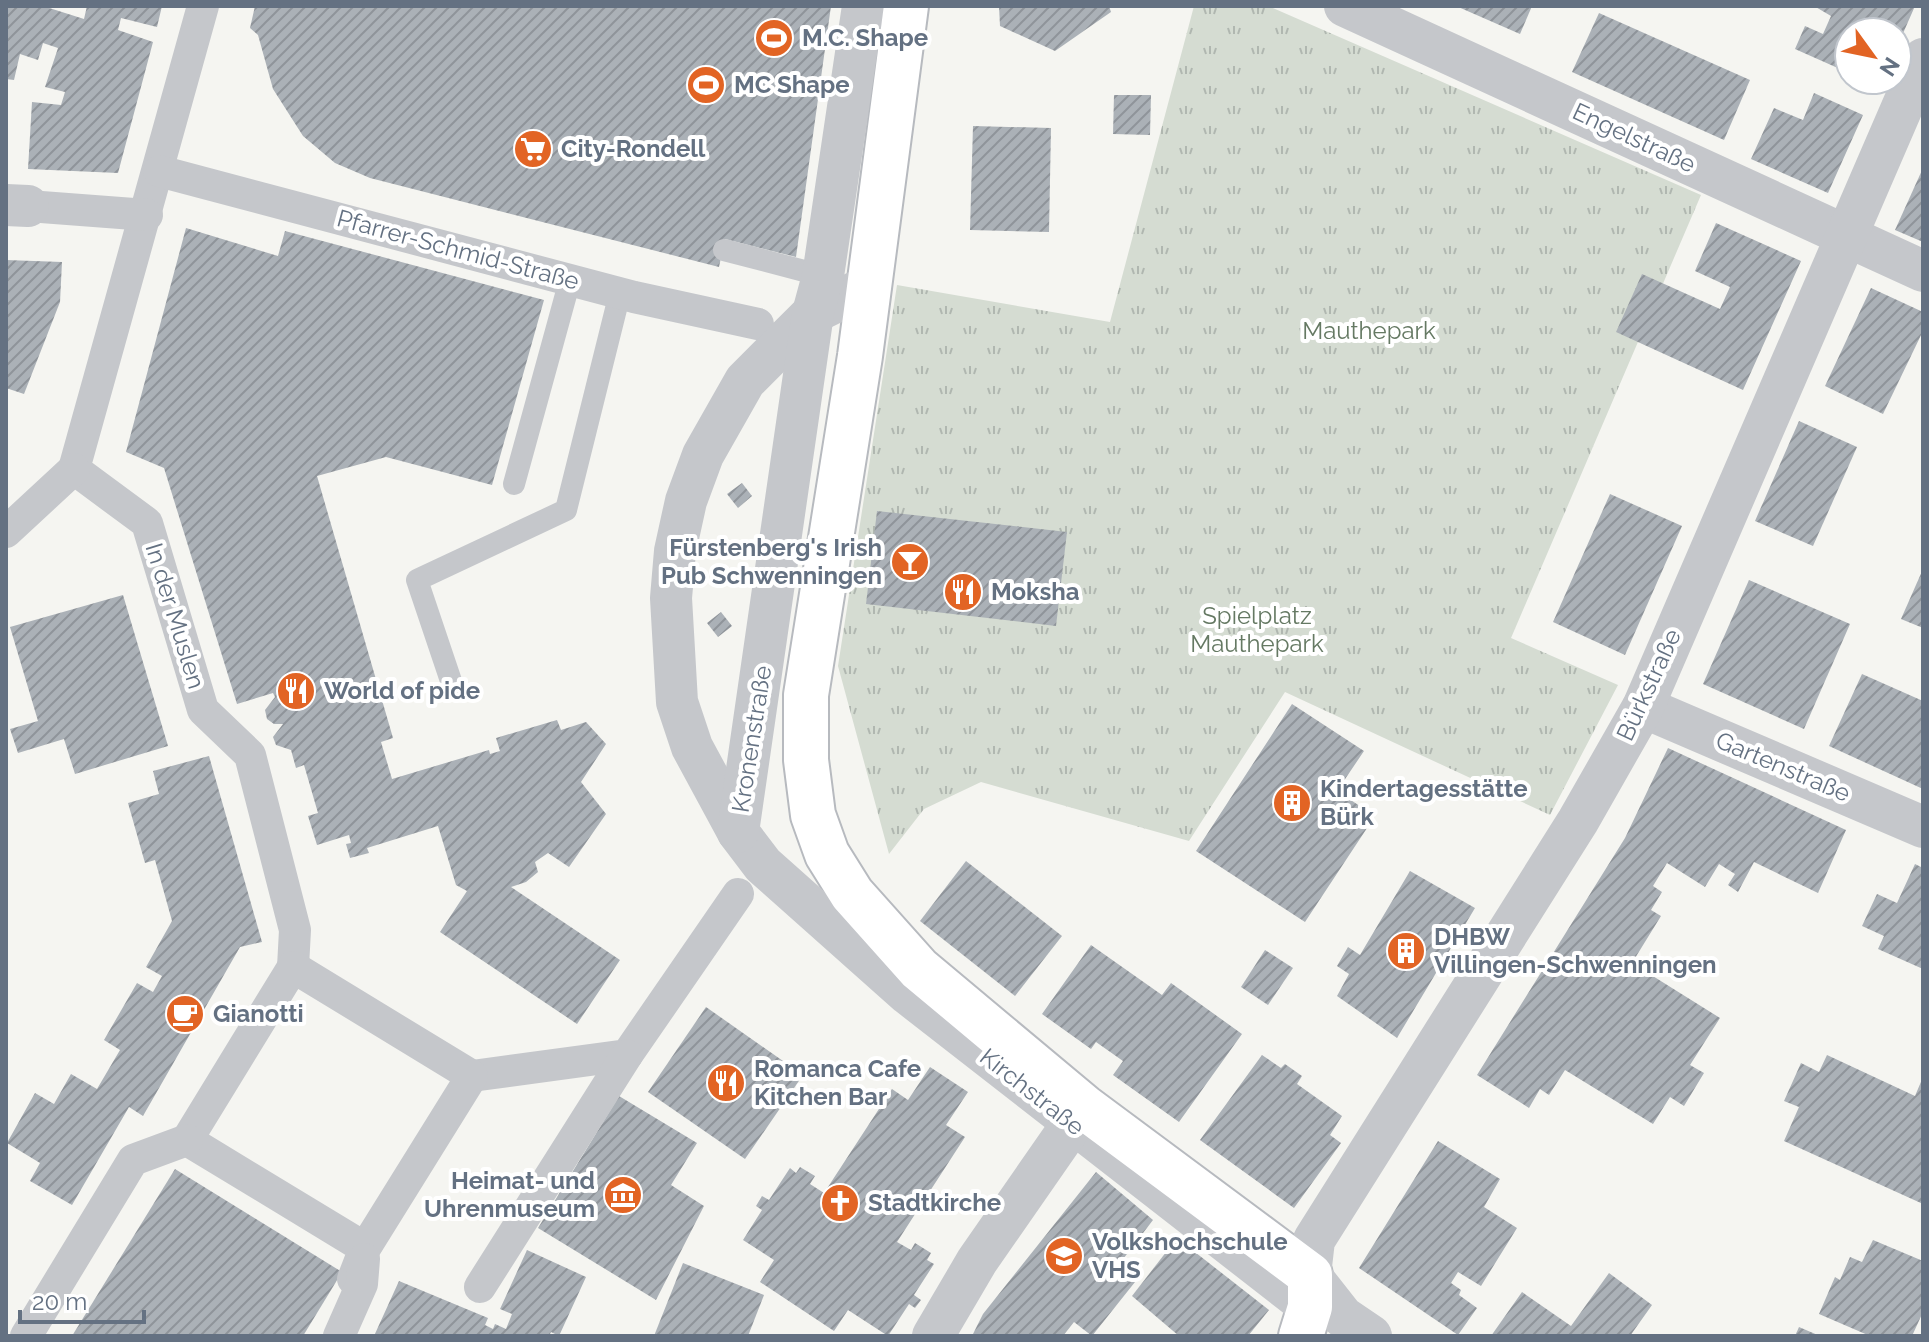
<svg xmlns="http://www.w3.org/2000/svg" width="1929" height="1342" font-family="Raleway,sans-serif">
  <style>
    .park { fill: url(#park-tufts) }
    .building { fill: url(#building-hatch) }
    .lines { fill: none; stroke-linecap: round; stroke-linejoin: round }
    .secondary-casing { stroke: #b7babf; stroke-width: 48 }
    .service { stroke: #c5c7cb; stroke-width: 22 }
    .pedestrian { stroke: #c5c7cb; stroke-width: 32 }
    .minor { stroke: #c5c7cb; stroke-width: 42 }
    .secondary { stroke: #fff; stroke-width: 44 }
    .labels { text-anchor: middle; stroke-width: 8; stroke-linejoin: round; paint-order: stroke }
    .poi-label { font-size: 24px; font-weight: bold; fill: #647182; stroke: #fff; text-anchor: start }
    .street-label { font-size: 24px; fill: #647182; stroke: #fff }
    .park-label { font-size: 24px; fill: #657963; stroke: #fff }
  </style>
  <defs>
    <pattern id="park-tufts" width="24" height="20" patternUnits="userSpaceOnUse" patternTransform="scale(2)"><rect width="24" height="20" fill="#d5dcd2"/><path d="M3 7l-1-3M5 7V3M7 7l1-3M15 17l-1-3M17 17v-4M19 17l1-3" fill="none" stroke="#b0b7b0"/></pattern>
    <pattern id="building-hatch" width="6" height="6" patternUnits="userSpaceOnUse" patternTransform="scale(2)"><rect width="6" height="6" fill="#abb1b7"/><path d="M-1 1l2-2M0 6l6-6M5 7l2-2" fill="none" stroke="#8f949a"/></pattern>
  </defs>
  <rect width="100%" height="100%" fill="#f5f5f1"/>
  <polygon class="park" points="1194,6 1268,6 1701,195 1511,638 1618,685 1550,815 1285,692 1189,841 981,782 924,809 889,854 838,666 897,285 1110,322"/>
  <g class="building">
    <polygon points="6,6 43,6 84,19 87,6 162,6 157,27 121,18 118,30 153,42 118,173 28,169 32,102 61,105 65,92 45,87 58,48 43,43 38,60 20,54 14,80 6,79"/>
    <polygon points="255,6 831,6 796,257 725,239 719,267 370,178 335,163 303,136 273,89 258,35 250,28"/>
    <polygon points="999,6 1109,6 1111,12 1055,51 1000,26"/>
    <polygon points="1456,6 1532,6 1520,34"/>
    <polygon points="1814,6 1915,6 1897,47 1897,32 1849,32 1849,73 1795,49 1805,26 1823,34 1831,16"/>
    <polygon points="1599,13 1750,80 1724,140 1572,72"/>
    <polygon points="1864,80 1883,80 1880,87"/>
    <polygon points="1814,93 1863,115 1828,193 1751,159 1774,108 1803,120"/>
    <polygon points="1114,95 1151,95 1150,135 1113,134"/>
    <polygon points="973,126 1051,128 1049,232 970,230"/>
    <polygon points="1923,168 1923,242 1895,230"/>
    <polygon points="1716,223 1801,261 1743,390 1616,332 1642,274 1720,309 1730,287 1695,271"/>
    <polygon points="186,228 278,256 285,231 544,300 492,485 386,457 317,476 393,738 381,742 392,779 489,750 490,754 500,751 496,738 557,720 561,730 586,722 606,744 581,782 606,814 569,867 548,853 535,862 538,872 526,882 511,887 620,960 577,1024 440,932 467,891 456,885 438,826 367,848 369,853 350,858 346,844 351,843 349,835 317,845 308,816 318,813 304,765 296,768 291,750 276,745 273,737 283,724 274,724 267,719 265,710 275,697 273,693 237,704 164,468 126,452"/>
    <polygon points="6,260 62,262 60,302 24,394 6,388"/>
    <polygon points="1871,288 1923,312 1923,331 1883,414 1825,386"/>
    <polygon points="1799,421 1857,447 1813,546 1755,521"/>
    <polygon points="742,483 752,496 738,508 727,494"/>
    <polygon points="1610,494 1682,526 1625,655 1553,622"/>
    <polygon points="877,511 1067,532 1056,626 866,604"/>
    <polygon points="1923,569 1923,628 1901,619"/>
    <polygon points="1749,580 1850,624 1804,729 1703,684"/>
    <polygon points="123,595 168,746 75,774 64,739 18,753 10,729 38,721 10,627"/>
    <polygon points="721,612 732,626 718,637 707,623"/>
    <polygon points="1862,674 1923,701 1923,789 1829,746"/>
    <polygon points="1292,704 1364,751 1337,791 1375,816 1305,922 1196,851"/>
    <polygon points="1668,748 1846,830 1818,893 1754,862 1738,892 1728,885 1735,874 1719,864 1705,887 1667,863 1653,886 1662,892 1651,910 1661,916 1632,963 1720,1018 1690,1065 1704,1073 1684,1106 1670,1097 1653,1124 1565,1070 1549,1095 1540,1089 1529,1108 1477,1075 1625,838"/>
    <polygon points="209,756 262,942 240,947 143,1116 129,1107 72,1205 30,1181 40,1163 7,1143 35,1093 54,1104 71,1074 97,1089 120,1050 104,1040 137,983 153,992 162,976 146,967 172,921 155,860 145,863 128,803 159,794 153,771"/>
    <polygon points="966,861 1062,936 1015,996 920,921"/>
    <polygon points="1915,864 1923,868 1923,969 1878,949 1884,936 1862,926 1877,894 1897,903"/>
    <polygon points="1410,871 1475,908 1397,1038 1337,996 1349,974 1337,966 1348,947 1360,955"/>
    <polygon points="1091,945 1162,995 1171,983 1242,1034 1179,1122 1113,1075 1123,1061 1096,1042 1091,1049 1042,1014"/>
    <polygon points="1265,950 1293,968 1268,1005 1241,987"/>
    <polygon points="706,1007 803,1075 745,1159 648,1092"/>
    <polygon points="1262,1055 1281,1068 1285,1064 1302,1076 1297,1084 1342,1116 1330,1135 1341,1143 1294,1208 1200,1140"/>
    <polygon points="1827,1055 1915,1096 1923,1077 1923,1204 1784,1141 1799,1107 1784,1101 1801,1063 1819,1072"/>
    <polygon points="930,1067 968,1092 946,1125 965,1137 897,1242 911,1250 915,1243 931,1253 927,1260 934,1264 914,1295 921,1300 915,1308 909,1304 888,1336 848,1310 834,1331 760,1282 774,1260 743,1240 762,1210 756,1206 762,1196 769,1200 790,1168 796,1173 800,1167 815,1176 810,1184 824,1193 892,1089 908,1100"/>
    <polygon points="619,1096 697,1143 671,1185 704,1206 656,1300 538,1228"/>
    <polygon points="1438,1141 1500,1179 1484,1207 1517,1228 1481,1286 1458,1272 1451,1283 1461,1290 1459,1295 1477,1308 1458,1335 1359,1268"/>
    <polygon points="175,1169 342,1272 303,1336 72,1336"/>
    <polygon points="1096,1172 1153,1220 1117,1267 1135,1282 1092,1336 1074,1322 1063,1336 972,1336 983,1314"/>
    <polygon points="1177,1238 1269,1310 1248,1336 1179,1336 1132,1296"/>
    <polygon points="1873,1240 1923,1261 1923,1312 1912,1336 1870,1336 1819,1314 1835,1277 1840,1280 1850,1257 1862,1262"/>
    <polygon points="527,1250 586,1277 559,1336 551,1332 549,1336 374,1336 399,1281 488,1318 485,1325 493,1329 495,1324 506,1329 512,1314 500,1309"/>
    <polygon points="683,1263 764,1295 748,1336 654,1336"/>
    <polygon points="1609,1273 1652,1305 1630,1336 1491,1336 1522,1292 1571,1326"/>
    <polygon points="1799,1327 1820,1336 1795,1336"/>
  </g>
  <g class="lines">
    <g class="secondary-casing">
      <polyline id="secondary" points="906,6 860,356 806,695 806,760 813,815 827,854 852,894 919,969 1084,1107 1310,1275 1310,1307 1301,1336"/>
    </g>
    <g class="service">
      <polyline points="724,250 831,278"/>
      <polyline points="514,484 570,280"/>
      <polyline points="452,684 417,580 566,510 620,293"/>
    </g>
    <g class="pedestrian">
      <polyline points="203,6 74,469 147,523 203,710 250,755 295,930 293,967"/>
      <polyline points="159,171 634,297 758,324"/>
      <polyline points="28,206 147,215"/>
      <polyline points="6,532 74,469"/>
      <polyline points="472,1076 627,1055 738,894"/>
      <polyline points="353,1279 365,1248 472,1076 293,967 187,1140 365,1248"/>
      <polyline points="480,1287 627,1055"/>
      <polyline points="26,1336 133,1160 187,1140"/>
      <polyline points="339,1336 362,1284 364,1259"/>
    </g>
    <g class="minor">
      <polyline points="1345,6 1923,271"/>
      <polyline points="6,205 28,206"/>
      <polyline points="868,286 813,313 745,381 703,455 686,501 675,551 671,598 677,702 692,747 738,832 763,865 908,994 1310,1307"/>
      <polyline points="1643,707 1923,827"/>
      <polyline points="738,832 813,313 823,276 863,6"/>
      <polyline points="933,1336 977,1261 1084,1107"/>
      <polyline points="1371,1336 1343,1317 1310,1275 1314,1240 1578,821 1643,707 1923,59"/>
    </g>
    <use href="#secondary" class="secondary"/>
  </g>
  <defs>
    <g id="stadium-disc" transform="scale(2)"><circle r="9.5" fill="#e26424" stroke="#fff"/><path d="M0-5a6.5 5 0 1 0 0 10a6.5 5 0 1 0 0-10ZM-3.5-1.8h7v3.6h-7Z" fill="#fff"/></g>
    <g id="supermarket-disc" transform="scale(2)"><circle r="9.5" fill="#e26424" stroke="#fff"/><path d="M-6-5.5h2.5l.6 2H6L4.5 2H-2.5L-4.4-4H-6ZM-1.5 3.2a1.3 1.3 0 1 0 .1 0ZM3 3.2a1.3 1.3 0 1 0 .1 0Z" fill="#fff"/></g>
    <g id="bar-disc" transform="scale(2)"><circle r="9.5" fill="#e26424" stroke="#fff"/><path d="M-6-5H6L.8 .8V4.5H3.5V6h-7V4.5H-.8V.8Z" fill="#fff"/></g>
    <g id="restaurant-disc" transform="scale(2)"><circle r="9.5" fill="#e26424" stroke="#fff"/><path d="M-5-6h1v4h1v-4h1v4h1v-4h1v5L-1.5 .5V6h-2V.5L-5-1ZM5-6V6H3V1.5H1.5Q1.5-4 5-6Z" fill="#fff"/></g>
    <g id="building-disc" transform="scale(2)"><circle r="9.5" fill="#e26424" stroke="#fff"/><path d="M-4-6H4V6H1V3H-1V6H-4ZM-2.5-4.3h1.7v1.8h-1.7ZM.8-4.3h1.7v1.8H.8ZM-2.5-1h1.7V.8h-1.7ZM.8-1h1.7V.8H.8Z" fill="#fff"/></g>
    <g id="cafe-disc" transform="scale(2)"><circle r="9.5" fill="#e26424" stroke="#fff"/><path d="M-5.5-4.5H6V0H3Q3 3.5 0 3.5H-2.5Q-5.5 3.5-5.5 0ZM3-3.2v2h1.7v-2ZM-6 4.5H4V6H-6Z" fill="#fff"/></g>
    <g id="museum-disc" transform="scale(2)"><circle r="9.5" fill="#e26424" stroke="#fff"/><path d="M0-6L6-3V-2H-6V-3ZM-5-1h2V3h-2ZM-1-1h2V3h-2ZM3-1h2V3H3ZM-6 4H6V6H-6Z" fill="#fff"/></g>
    <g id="church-disc" transform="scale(2)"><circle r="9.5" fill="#e26424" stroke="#fff"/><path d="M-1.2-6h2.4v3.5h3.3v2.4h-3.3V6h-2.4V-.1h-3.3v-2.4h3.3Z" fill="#fff"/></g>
    <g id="university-disc" transform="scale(2)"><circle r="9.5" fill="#e26424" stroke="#fff"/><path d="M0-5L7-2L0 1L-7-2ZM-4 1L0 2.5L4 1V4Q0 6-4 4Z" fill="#fff"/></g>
  </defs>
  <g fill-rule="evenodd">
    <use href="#stadium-disc" x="774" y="38"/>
    <use href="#stadium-disc" x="706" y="85"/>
    <use href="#supermarket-disc" x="533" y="149"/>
    <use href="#bar-disc" x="910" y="562"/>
    <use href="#restaurant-disc" x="963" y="592"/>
    <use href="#restaurant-disc" x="296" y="691"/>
    <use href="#building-disc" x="1292" y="803"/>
    <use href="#building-disc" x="1406" y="951"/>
    <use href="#cafe-disc" x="185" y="1014"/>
    <use href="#restaurant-disc" x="726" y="1083"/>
    <use href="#museum-disc" x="623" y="1195"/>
    <use href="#church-disc" x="840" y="1203"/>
    <use href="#university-disc" x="1064" y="1256"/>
  </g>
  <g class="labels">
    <g class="poi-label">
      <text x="802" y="46">M.C. Shape</text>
      <text x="734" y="93">MC Shape</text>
      <text x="561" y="157">City-Rondell</text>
      <text x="882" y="556" text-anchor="end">Fürstenberg's Irish<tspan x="882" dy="28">Pub Schwenningen</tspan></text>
      <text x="991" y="600">Moksha</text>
      <text x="324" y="699">World of pide</text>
      <text x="1320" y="797">Kindertagesstätte<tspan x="1320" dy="28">Bürk</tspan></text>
      <text x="1434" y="945">DHBW<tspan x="1434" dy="28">Villingen-Schwenningen</tspan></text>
      <text x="213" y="1022">Gianotti</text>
      <text x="754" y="1077">Romanca Cafe<tspan x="754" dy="28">Kitchen Bar</tspan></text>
      <text x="595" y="1189" text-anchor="end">Heimat- und<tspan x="595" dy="28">Uhrenmuseum</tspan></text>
      <text x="868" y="1211">Stadtkirche</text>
      <text x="1092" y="1250">Volkshochschule<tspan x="1092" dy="28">VHS</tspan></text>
    </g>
    <g class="street-label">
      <text transform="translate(1634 138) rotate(25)" y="8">Engelstraße</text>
      <text transform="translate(458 250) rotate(15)" y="8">Pfarrer-Schmid-Straße</text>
      <text transform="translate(175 616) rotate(73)" y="8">In der Muslen</text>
      <text transform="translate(1649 685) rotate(-65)" y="8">Bürkstraße</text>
      <text transform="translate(752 739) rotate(-81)" y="8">Kronenstraße</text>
      <text transform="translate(1783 767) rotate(23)" y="8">Gartenstraße</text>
      <text transform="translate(1032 1092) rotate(38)" y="8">Kirchstraße</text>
    </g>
    <g class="park-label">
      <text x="1369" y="339">Mauthepark</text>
      <text x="1257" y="624">Spielplatz<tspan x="1257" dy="28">Mauthepark</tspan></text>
    </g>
  </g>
  <rect width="1929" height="1342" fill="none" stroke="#647182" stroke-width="16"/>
  <g transform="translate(1873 56) rotate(123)"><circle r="38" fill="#ffffff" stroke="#c1c6cd" stroke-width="2"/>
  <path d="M0-6L14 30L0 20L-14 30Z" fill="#e26424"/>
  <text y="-12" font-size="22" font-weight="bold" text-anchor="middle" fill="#647182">N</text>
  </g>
  <path d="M20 1310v12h124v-12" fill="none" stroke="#647182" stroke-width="4"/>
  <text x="32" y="1310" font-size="24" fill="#647182" stroke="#ffffff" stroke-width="6" paint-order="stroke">20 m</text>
</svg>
